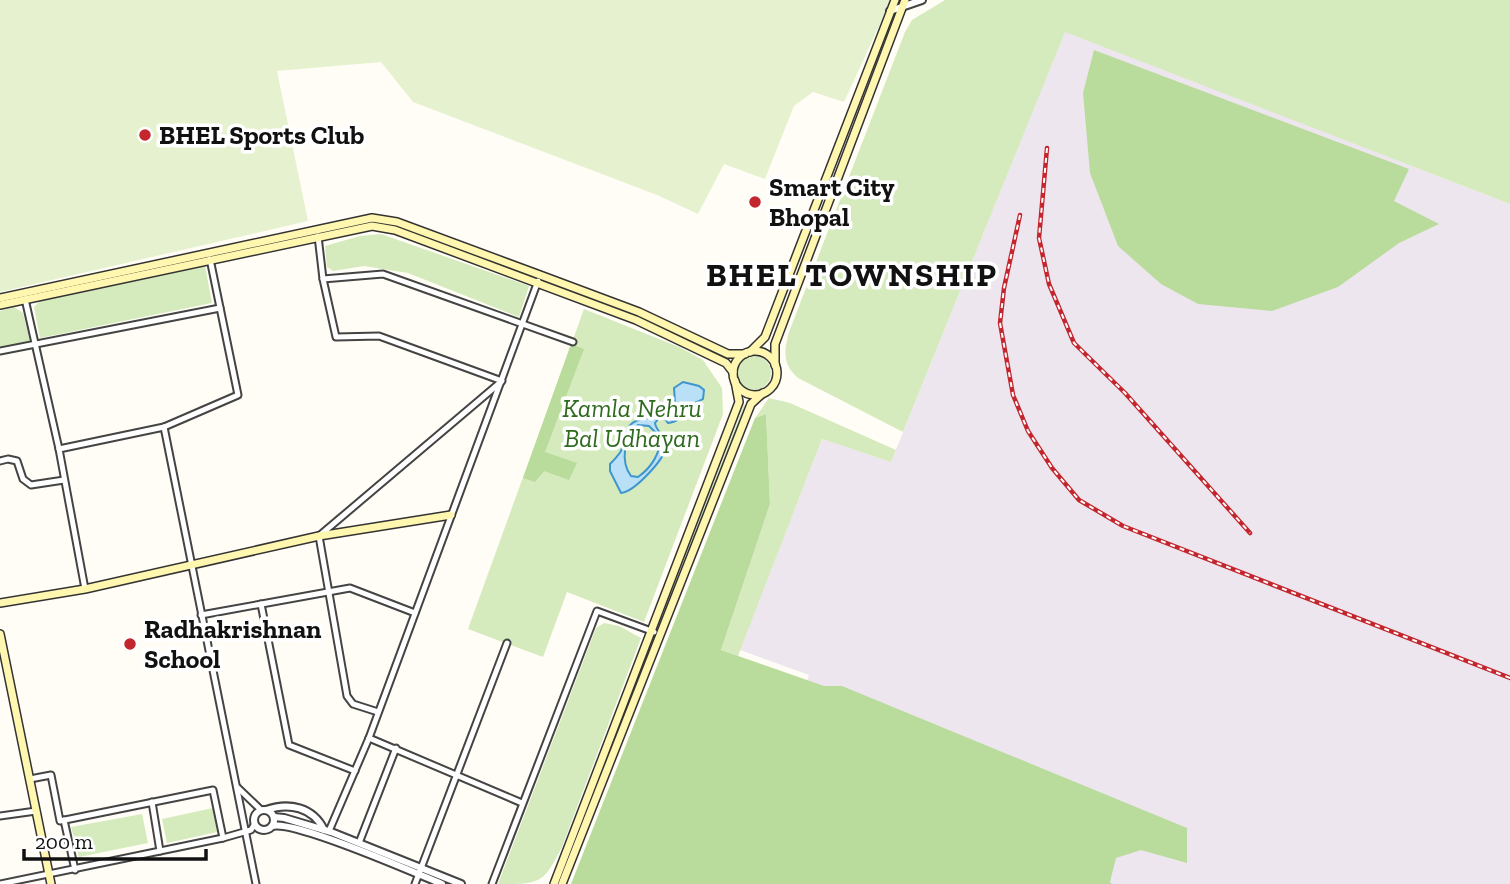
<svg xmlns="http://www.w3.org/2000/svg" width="1510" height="884" font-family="'Zilla Slab',serif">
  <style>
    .industrial { fill: #eee6ef }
    .green { fill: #d5ebbd }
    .forest { fill: #b9dc9c }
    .pitch { fill: #e6f2cf }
    .water { fill: #b9e0f7; stroke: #3f96cf; stroke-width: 2; fill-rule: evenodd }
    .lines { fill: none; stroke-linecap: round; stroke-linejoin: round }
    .minor-casing { stroke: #444; stroke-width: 9 }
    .tertiary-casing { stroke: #444; stroke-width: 10 }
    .secondary-casing { stroke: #333; stroke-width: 10 }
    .minor { stroke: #fff; stroke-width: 5 }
    .tertiary { stroke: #fff; stroke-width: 6 }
    .secondary { stroke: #fff6b0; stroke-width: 7 }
    .rail-casing { stroke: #c4262e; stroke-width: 4.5 }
    .rail { stroke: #fff; stroke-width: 2; stroke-dasharray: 5; stroke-linecap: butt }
    .poi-dot { fill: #c4262e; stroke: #fff; stroke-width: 2.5 }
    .labels { text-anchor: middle; stroke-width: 7; stroke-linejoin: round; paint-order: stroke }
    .poi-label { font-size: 26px; font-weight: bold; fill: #111; stroke: #fff; text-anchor: start }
    .park-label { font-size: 26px; font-style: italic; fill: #2f6b1f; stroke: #fff }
    .district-label { font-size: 33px; font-weight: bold; letter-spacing: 2px; fill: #111; stroke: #fff }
  </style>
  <rect width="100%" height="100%" fill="#fffdf5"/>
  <polygon class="industrial" points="1065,31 1510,204 1510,884 729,884 809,675 740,650 822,439 891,462"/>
  <g class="green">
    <path d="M 945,0 L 1510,0 L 1510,204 L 1065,32 L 903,432 L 798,378 C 782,364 784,351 789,332 L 905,32 L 912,20 Z"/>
    <polygon points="381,234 529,286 519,317 408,273 364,266 333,271 327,267 325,246 360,236"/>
    <polygon points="205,266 212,303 40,338 34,307 40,301"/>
    <polygon points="14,307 23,313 30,341 0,348 0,311"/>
    <polygon points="584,309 679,347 703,360 722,388 723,414 644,622 567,592 543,657 468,629"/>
    <circle cx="754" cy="373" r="17"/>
    <polygon points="769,398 790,403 896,450 891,462 822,439 738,656 721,650 770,504 766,414 755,418"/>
    <polygon points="744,405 746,406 660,626 658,625"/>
    <path d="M 604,623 L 619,626 L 641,638 L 562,847 C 543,884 541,884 498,884 L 596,628 Z"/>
    <polygon points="213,808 217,832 167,843 162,819"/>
    <polygon points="142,814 148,843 79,857 71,827"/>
  </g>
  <g class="forest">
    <polygon points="1094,50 1409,169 1394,201 1439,224 1399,243 1338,287 1272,311 1198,304 1161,284 1118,246 1090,173 1083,93"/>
    <polygon points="571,344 584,349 545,452 577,463 569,480 544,471 535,482 523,478"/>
    <polygon points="766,414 770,504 721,650 824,686 842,686 1187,828 1187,863 1141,850 1116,858 1110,882 1112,884 571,884 755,418"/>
  </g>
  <polygon class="pitch" points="0,0 891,0 844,102 813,92 794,106 765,179 724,164 698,214 657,195 413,102 381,62 277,71 308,221 0,292"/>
  <g class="water">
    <path d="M 683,382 L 699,386 L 704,390 L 703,399 C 698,402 690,404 686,408 C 679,417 681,421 668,423 L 662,415 L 675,403 L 674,388 Z"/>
    <path d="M 658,415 L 659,418 L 655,423 C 656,432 667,436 666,447 C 664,460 634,492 621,493 L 610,471 L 610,464 C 614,460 618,456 621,451 C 625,441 624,426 636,421 C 643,418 651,418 658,415 ZM 638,425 L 649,426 L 660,437 C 661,453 651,468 638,477 L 631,476 C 620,461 624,437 638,425 Z"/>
  </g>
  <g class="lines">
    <g class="minor-casing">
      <g id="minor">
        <polyline points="318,236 323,279 336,337 379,336 502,381 319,536 347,696 353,704 378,712"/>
        <polyline points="323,279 383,274 573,342"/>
        <polyline points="25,299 59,449 85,589"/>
        <polyline points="0,351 220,308"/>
        <polyline points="164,427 256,884"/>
        <polyline points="59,449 164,427 238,395 210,259"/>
        <polyline points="0,461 8,459 17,461 23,479 31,485 64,480"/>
        <polyline points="261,604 289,745 355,771"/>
        <polyline points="201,615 350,588 415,613"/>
        <polyline points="369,738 522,803"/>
        <polyline points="30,779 51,775 60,821 213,790 223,838"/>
        <polyline points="237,787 261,810"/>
        <polyline points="152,802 160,851"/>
        <polyline points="0,816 36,811"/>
        <polyline points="64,820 75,870"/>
        <polyline points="329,831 369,738 538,281"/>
        <polyline points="359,843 396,748"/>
        <polyline points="0,884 223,838 251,830 254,825"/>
        <polyline points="415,884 507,643"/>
        <polyline points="492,884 597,611 654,632"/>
      </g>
    </g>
    <g class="tertiary-casing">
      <g id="tertiary">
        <polyline points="890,11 922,0"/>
        <circle cx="264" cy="820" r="10"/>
        <path d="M 266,810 C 289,802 313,807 324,830"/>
        <polyline points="274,817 284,818 331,832 461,884"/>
        <path d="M 272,826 C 295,820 413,872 442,884"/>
      </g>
    </g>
    <g class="secondary-casing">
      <g id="secondary">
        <polyline points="0,298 372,218 397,222 540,275 639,312 728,354 745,354"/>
        <polyline points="0,305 372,226 395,230 636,320 726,363 733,372"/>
        <circle cx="755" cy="373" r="22"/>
        <polyline points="750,352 765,337 895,0"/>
        <polyline points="775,365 775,344 905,0"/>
        <polyline points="0,603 85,589 319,536 451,515"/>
        <polyline points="0,634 51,884"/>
        <polyline points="554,884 739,402 735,381"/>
        <polyline points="562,884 751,404 763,393"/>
      </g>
    </g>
    <use href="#minor" class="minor"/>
    <use href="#tertiary" class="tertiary"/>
    <use href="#secondary" class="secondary"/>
    <g class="rail-casing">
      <g id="rail">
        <polyline points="1047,148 1039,238 1049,284 1074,343 1125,393 1250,533"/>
        <polyline points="1020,215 1004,288 1000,323 1013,395 1028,431 1052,468 1079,500 1123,526 1510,678"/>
      </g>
    </g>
    <use href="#rail" class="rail"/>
  </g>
  <g class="poi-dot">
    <circle cx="145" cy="135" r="7"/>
    <circle cx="755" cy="202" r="7"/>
    <circle cx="130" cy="644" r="7"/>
  </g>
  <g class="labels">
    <g class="poi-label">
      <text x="159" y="144">BHEL Sports Club</text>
      <text x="769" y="196">Smart City<tspan x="769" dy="30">Bhopal</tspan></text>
      <text x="144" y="638">Radhakrishnan<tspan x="144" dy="30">School</tspan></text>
    </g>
    <g class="park-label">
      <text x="632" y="417">Kamla Nehru<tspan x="632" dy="30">Bal Udhayan</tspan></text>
    </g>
    <g class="district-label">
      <text x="852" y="286">BHEL TOWNSHIP</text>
    </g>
  </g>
  <path d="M24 849v10h182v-10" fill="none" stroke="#111111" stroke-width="3.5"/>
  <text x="35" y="849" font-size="21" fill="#111111" stroke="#ffffff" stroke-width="5" paint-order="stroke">200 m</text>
</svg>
